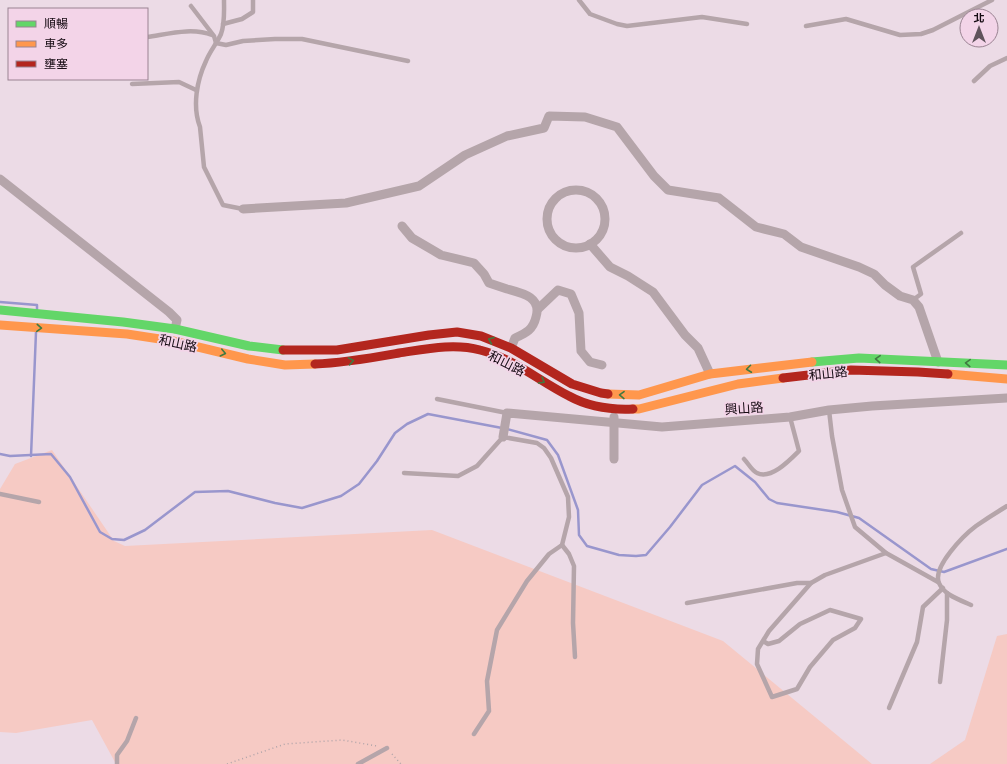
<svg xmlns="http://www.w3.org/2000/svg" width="1007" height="764" font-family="'IBM Plex Sans','Noto Sans TC',sans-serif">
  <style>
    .green { fill: #f6cac4 }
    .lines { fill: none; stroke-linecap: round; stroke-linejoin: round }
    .stream { stroke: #9996cd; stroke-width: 2.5 }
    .path { stroke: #b0a4a9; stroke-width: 1.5; stroke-dasharray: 1 3; stroke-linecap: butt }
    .lane { stroke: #b5a5aa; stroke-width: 4.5 }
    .street { stroke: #b5a5aa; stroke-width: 9 }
    .fast { stroke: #63d668; stroke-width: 9 }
    .slow { stroke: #ff974d; stroke-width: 9 }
    .jam { stroke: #b3261e; stroke-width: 9 }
    .oneway { stroke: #407a41 }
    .labels { text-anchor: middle; stroke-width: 3.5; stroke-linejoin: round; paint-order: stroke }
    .street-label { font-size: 13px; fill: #150a12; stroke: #f3d4e8 }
  </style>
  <rect width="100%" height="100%" fill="#ecdbe6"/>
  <g class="green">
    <polygon points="52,450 114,541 125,546 432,530 723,641 872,764 116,764 92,720 16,733 0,732 0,489 15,464"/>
    <polygon points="1007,634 1007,764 930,764 965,740 997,636"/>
  </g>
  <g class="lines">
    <g class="stream">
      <polyline points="0,302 37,305 37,309"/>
      <polyline points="507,429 547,440 558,455 578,510 579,535 587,546 619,555 636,556 646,555 670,527 702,485 735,466 755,482 769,499 777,503 837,512 859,518 931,569 944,572 1007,549"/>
      <polyline points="0,454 10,456 51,454 70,477 100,532 112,539 124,540 145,530 195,492 228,491 275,503 302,508 341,496 359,484 377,461 395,433 407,424 428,414 502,428"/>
      <polyline points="31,456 36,332"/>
    </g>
    <g class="path">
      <polyline points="392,754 401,764"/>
      <polyline points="227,764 285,744 342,740 377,746"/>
    </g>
    <g class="lane">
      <path d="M 224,0 C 224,11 225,23 221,34 C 217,43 210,51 206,61 C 197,80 192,106 200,127 L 204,167 L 223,205 L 243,209"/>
      <polyline points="579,0 590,14 617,24 627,26 702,17 747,24"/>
      <polyline points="191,6 214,36 216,43 226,45 243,41 275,39 302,39 408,61"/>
      <polyline points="223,24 242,19 253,12 253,0"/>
      <polyline points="806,26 846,19 900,35 921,34 933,30 992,0"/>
      <path d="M 147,37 C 168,34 192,27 212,35"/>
      <polyline points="974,81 990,66 1007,58"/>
      <polyline points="132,84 179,82 196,90"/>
      <polyline points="913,300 921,294 913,267 961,233"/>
      <polyline points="437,399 507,413"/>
      <polyline points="829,410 832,436 842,490 855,527 886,553 938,582"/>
      <path d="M 744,459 C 748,463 752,471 757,473 C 771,480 790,460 799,451 L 790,417"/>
      <polyline points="404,473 458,476 477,466 503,437 537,443 544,448 551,458 568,497 569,517 562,545 549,554 527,581 497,630 487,681 489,711 474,734"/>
      <polyline points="0,494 39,502"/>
      <polyline points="562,545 569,554 574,566 573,623 575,657"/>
      <polyline points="687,603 797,583 811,583"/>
      <path d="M 971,605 C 960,600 944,595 939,583 C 932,567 964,535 976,526 C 986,519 997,512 1007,506"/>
      <polyline points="763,641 768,644 779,641 800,624 830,610 861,619 855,628 833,640 810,667 797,689 772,697 757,664 758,649 769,631 811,583 825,575 886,553"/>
      <polyline points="940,682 947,620 947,593"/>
      <polyline points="889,708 917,642 923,607 943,588"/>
      <polyline points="117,764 117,755 127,741 136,718"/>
      <polyline points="358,764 387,748"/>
    </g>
    <g class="street">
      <polyline points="0,179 169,312 177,320 175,329"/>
      <circle cx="576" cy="219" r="29"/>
      <polyline points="243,209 346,203 419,186 465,155 507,136 544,128 549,116 585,117 617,127 654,176 668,190 719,198 756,227 784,234 801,247 859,267 874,274 885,285 900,296 913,300 919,307 938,362"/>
      <path d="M 402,226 L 412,238 L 441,255 L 474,263 L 484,274 L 489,283 C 495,285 501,287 507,289 C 522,293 542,297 536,317 C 533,330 526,333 515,338 L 511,348"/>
      <polyline points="590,244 610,267 628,276 653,292 685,335 698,348 710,374"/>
      <polyline points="538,309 558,290 571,294 579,313 581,351 590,362 602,365"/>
      <polyline points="503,437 507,413 662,427 790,417 829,410 872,406 1007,398"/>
      <polyline points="614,459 614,417"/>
    </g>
    <g class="fast">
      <polyline points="0,310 123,322 175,329 249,346 283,350"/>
      <polyline points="812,362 859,358 1007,365"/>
    </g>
    <g class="slow">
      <polyline points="0,325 127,334 173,341 248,359 285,365 315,364"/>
      <polyline points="948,374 1007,379"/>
      <polyline points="608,394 639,395 710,374 812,362"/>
      <polyline points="633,409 639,409 738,384 783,378"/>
    </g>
    <g class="jam">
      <polyline points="283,350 337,350 429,335 457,332 481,336 511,348 572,384 601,393 608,394"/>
      <path d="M 315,364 C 344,363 371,358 399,353 C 426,349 454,343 480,350 C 513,358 539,381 569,396 C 589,407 611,410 633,409"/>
      <polyline points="783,378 851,370 918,372 948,374"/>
    </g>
  </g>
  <defs><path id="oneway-chevron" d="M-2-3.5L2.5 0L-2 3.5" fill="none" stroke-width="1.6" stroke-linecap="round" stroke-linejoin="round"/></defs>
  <g class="oneway">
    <use href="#oneway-chevron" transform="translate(39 328) rotate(4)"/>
    <use href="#oneway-chevron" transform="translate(491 340) rotate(-158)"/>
    <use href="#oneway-chevron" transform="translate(223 353) rotate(13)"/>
    <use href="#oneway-chevron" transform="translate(878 359) rotate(-177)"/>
    <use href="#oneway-chevron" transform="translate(351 361) rotate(-10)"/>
    <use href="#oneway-chevron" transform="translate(968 363) rotate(-177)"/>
    <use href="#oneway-chevron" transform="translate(749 369) rotate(173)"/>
    <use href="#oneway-chevron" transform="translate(542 381) rotate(31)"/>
    <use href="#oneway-chevron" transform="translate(622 395) rotate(-179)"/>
  </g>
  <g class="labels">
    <g class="street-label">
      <text transform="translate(178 343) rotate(12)" y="5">和山路</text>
      <text transform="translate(507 363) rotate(27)" y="5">和山路</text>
      <text transform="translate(828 373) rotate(-6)" y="5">和山路</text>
      <text transform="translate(744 408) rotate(-4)" y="5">興山路</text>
    </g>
  </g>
  <rect x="8" y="8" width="140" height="72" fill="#f3d4e8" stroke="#9a8392"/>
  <rect x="16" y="21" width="20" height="6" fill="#63d668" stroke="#9a8392"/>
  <text x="44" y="28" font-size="12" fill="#150a12">順暢</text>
  <rect x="16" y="41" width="20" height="6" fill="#ff974d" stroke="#9a8392"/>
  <text x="44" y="48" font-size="12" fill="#150a12">車多</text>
  <rect x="16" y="61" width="20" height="6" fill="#b3261e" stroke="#9a8392"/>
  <text x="44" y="68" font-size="12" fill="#150a12">壅塞</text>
  <g transform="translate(979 28)"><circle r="19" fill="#f3d4e8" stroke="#9a8392"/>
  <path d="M0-3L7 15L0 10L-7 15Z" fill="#60535c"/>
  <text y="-6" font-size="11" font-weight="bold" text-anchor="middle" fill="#150a12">北</text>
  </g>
</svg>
